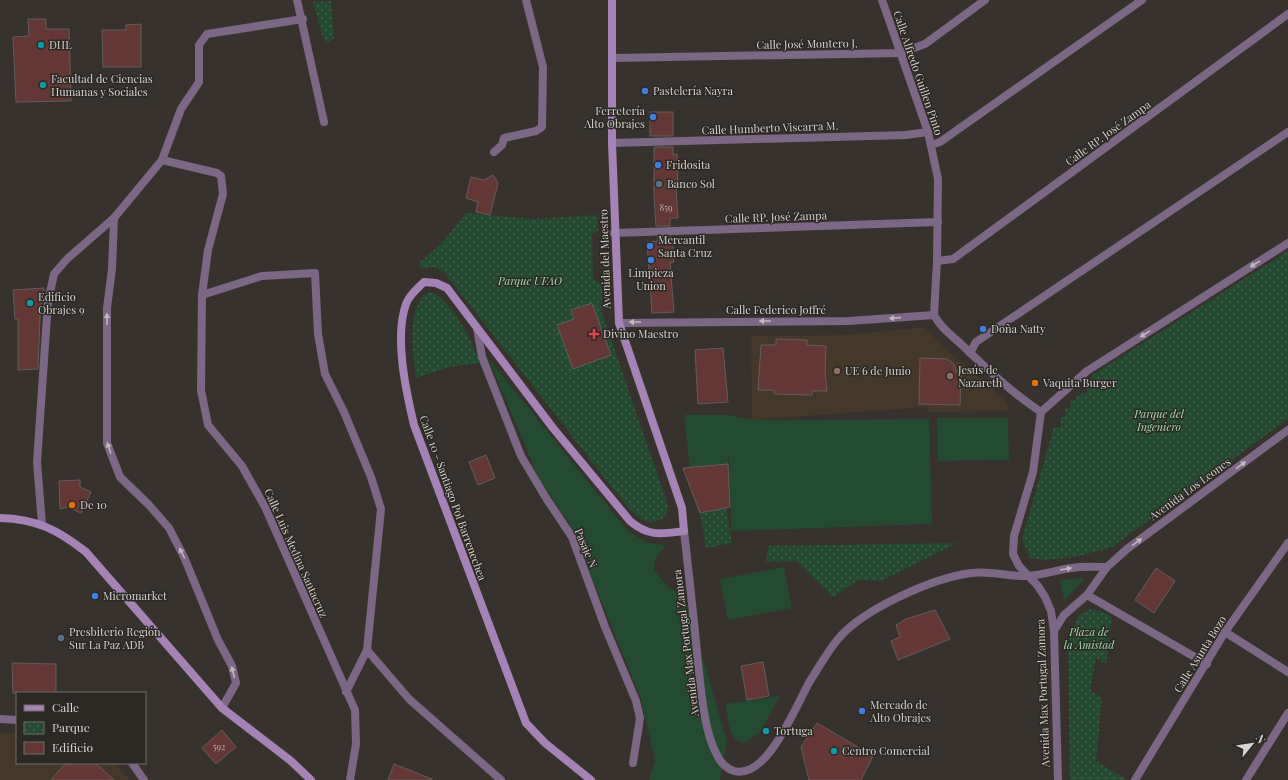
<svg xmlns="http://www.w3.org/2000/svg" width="1288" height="780" font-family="'Playfair Display',serif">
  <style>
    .education { fill: #443929 }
    .grass { fill: #244a31 }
    .park { fill: url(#park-dots) }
    .building { fill: #623734; stroke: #645c5b }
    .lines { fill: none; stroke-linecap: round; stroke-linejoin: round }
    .minor { stroke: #7d6787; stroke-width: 8 }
    .secondary { stroke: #a683b6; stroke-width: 8 }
    .oneway { fill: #c0b8be }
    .culture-dot { fill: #0f9aa8; stroke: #2c2824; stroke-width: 1.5 }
    .shop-dot { fill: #3f7fe0; stroke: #2c2824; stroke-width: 1.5 }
    .service-dot { fill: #5c6f8a; stroke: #2c2824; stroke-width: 1.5 }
    .health-dot { fill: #e0444e; stroke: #2c2824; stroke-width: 1.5 }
    .education-dot { fill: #8d6e63; stroke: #2c2824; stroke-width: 1.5 }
    .food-dot { fill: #e8710a; stroke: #2c2824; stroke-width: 1.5 }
    .labels { text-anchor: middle; stroke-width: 3; stroke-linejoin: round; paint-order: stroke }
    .number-label { font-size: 9px; fill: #b9aca9 }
    .street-label { font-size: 11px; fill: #d6d3d0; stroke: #2c2824 }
    .poi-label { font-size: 11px; fill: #d6d3d0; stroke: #2c2824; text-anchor: start }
    .park-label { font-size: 11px; font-style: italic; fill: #9edfb1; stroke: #2c2824 }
  </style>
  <defs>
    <pattern id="park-dots" width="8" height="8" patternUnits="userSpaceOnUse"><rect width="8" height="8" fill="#244a31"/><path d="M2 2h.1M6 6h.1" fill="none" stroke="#43634e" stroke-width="1.8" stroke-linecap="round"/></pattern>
  </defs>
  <rect width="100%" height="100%" fill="#37322e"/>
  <g class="education">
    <polygon points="916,328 925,328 948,351 1005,400 1009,411 930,412 925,407 752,420 751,336 849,335"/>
    <polygon points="5,733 17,733 17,763 115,763 130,780 0,780 0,734"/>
  </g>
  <g class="grass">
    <polygon points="488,358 628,531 647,543 666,545 655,559 654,570 667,586 685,598 727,742 720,780 649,780 655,760 640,696 569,523 538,477"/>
    <polygon points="684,415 727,415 752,420 929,419 932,524 731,531 729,452 728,464 690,468"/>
    <polygon points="937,418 1008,418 1009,460 938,461"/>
    <polygon points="784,567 792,608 728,620 720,579"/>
    <polygon points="1083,578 1083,581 1064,601 1060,580"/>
    <path d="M 780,696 L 760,732 L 745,743 C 727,742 728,718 726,704 Z"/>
  </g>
  <g class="park">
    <polygon points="331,1 334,38 328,43 323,38 313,2"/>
    <path d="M 466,213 L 531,219 L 597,215 L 598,231 L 592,234 L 593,279 L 602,285 L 602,313 L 668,505 C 668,512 666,517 660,520 C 640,529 625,502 614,490 L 444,272 L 434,267 L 422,269 L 418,264 L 442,243 Z"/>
    <polygon points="1288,251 1288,419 1112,547 1075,557 1044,560 1030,558 1022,539 1054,427 1061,427 1060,418 1066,416 1065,409 1071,408 1070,401 1076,400 1075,396 1087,393 1087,388 1093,387 1091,376"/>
    <path d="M 430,292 C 451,297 473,343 480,363 L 449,367 L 416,378 C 414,356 405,303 430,292 Z"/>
    <polygon points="726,508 732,543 706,548 700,513"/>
    <polygon points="957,543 881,581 858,580 833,597 796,561 766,562 768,546"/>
    <polygon points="1091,609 1102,612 1112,617 1106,664 1096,658 1090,690 1102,698 1096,761 1127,780 1070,780 1068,643 1078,616"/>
  </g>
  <g class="building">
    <polygon points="28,19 46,19 46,29 69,29 71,101 16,102 13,37 29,36"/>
    <polygon points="141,24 141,67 103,67 102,30 126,30 126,25"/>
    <rect x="650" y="112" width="23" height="24"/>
    <polygon points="654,147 673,147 673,155 677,154 678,189 676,189 678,218 670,218 670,226 656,226 654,198"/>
    <polygon points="493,175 498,183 490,215 476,212 478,202 466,198 471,177 484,180"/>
    <polygon points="657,237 672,237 674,262 670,263 674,312 652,313 647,242 658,241"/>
    <polygon points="44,288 40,317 38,369 18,370 18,319 15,319 13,290"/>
    <polygon points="592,303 611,355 573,369 557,325 574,319 571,310"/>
    <polygon points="776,339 807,340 807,345 826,346 825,370 827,391 812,391 812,395 774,394 774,390 758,390 761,345 776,345"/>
    <polygon points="723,348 728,402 698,404 695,350"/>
    <polygon points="920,358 947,359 954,364 956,371 961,371 960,405 919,404"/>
    <polygon points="486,455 495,478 478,485 469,462"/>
    <polygon points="728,464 730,507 700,513 683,468"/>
    <polygon points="80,480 80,487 91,492 81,513 68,507 60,509 59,481"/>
    <polygon points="1156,568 1175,581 1154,613 1135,600"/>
    <polygon points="935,610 950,639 898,660 891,641 900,637 896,625 906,619"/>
    <polygon points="763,662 769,696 747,700 741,666"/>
    <polygon points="12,663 56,664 56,693 13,693"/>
    <polygon points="817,723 873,756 861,780 809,780 801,747"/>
    <polygon points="222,730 236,747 216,764 202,748"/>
    <polygon points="66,763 95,763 114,780 51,780"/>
    <polygon points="394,764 432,779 432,780 388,780"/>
  </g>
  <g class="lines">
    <g class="minor">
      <polyline points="297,0 324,122"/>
      <path d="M 882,0 L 928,132 L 938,179 L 937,261 L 934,315 C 940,327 951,335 961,344 C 986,368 1012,393 1041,412"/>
      <polyline points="613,58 900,53 925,44 985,0"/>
      <polyline points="612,143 906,135 928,132"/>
      <polyline points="931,145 940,142 1142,0"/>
      <polyline points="494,152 502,145 504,138 536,131 542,127 543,67 526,0"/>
      <polyline points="162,160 217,173 221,176 223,194 208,250 202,295 201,390 208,425 242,466 265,507 355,710 356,744 350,780"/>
      <polyline points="614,233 938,222"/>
      <polyline points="937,261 953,259 1288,14"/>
      <polyline points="202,295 262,276 315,273 318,334 325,374 344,412 371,477 381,509 367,650 346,692"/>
      <polyline points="619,323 849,321 934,315"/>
      <polyline points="477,328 482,357 521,456 546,498 572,537 605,627 636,701 640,718 633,763"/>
      <polyline points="970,353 976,342 1288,132"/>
      <polyline points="1041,412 1033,472 1014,536 1013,554 1019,566 1038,586 1045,597 1051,611 1054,631 1058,780"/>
      <polyline points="1041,412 1087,371 1288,243"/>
      <polyline points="42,524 37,462 48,302 54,274 67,259 114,218"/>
      <path d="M 684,531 C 689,575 694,619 698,663 C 701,690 704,732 717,755 C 720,762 727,769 734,771 C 768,780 797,703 810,681 C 819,667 828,651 838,639 C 863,609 933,578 971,573 C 990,570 1009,577 1028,576 C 1042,575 1057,570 1071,568 C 1083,566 1095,567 1107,567"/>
      <polyline points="1087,595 1207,664"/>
      <polyline points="1054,631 1064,615 1087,595 1107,567 1127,549 1288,430"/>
      <polyline points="1225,632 1288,672"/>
      <polyline points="367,650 409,699 501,780"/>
      <polyline points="222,708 236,683 232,666 218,640 184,557 169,528 149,505 120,477 107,443 107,308 112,269 114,218 162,160 181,109 199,82 199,45 207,34 303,19"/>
      <polyline points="0,719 17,720"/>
      <polyline points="132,763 144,780"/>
      <polyline points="1135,780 1225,632 1288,543"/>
      <polyline points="1246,780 1288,713"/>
    </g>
    <g class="secondary">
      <path d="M 0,518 C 37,519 58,530 86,552 L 222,708 L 291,761 L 311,780"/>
      <path d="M 591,780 L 545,743 L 526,723 L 414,425 C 406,391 394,337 406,304 C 409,295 417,289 424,282 L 436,283 L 447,288 L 553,428 L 630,521 C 649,537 661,534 684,531 L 682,508 L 619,323 L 612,143 L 612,0"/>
    </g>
  </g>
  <defs><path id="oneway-solid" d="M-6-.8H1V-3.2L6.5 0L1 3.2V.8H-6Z"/></defs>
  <g class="oneway">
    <use href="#oneway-solid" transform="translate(1255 264) rotate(148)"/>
    <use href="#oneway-solid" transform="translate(895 318) rotate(176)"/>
    <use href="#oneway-solid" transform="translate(107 319) rotate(-90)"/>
    <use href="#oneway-solid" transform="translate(765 321) rotate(180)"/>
    <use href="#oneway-solid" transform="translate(635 322) rotate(180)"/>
    <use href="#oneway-solid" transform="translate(1145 334) rotate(148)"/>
    <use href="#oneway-solid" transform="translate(109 448) rotate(-109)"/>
    <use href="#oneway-solid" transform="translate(1241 465) rotate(-36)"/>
    <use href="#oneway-solid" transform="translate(1137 542) rotate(-36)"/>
    <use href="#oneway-solid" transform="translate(182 553) rotate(-117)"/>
    <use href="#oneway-solid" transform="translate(1066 569) rotate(-10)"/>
    <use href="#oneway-solid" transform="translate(233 672) rotate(-103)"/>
  </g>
  <g class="culture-dot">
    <circle cx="41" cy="45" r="4"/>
    <circle cx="43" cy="85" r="4"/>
    <circle cx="30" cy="303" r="4"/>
    <circle cx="766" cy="731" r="4"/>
    <circle cx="834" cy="751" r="4"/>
  </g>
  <g class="shop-dot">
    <circle cx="645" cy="91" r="4"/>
    <circle cx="653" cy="117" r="4"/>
    <circle cx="658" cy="165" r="4"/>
    <circle cx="650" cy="246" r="4"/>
    <circle cx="651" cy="260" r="4"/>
    <circle cx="983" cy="329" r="4"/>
    <circle cx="95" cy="596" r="4"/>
    <circle cx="862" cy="711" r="4"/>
  </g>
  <g class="service-dot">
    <circle cx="659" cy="184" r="4"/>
    <circle cx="61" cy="638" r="4"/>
  </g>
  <path class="health-dot" d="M592 328h4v4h4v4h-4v4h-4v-4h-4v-4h4z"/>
  <g class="education-dot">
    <circle cx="837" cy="371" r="4"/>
    <circle cx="950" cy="376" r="4"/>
  </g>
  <g class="food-dot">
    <circle cx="1035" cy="383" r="4"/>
    <circle cx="72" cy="505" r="4"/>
  </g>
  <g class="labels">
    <g class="number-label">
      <text x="666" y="211">859</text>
      <text x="219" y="750">592</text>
    </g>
    <g class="street-label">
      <text transform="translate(807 44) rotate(-1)" y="4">Calle José Montero J.</text>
      <text transform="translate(918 73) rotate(71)" y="4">Calle Alfredo Guillen Pinto</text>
      <text transform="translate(770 128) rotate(-2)" y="4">Calle Humberto Viscarra M.</text>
      <text transform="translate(1108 133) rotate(-36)" y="4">Calle RP. José Zampa</text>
      <text transform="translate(776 217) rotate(-2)" y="4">Calle RP. José Zampa</text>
      <text transform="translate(605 259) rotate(-92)" y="4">Avenida del Maestro</text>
      <text x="776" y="314">Calle Federico Joffré</text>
      <text transform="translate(1190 489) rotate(-36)" y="4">Avenida Los Leones</text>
      <text transform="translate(453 498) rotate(70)" y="4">Calle 10 - Santiago Pol Barrenechea</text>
      <text transform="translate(586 548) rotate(67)" y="4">Pasaje N</text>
      <text transform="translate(296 553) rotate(66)" y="4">Calle Luis Medina Santacruz</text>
      <text transform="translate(686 643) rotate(-97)" y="4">Avenida Max Portugal Zamora</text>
      <text transform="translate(1200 654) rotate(-58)" y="4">Calle Asunta Bozo</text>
      <text transform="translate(1043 693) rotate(-92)" y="4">Avenida Max Portugal Zamora</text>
    </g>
    <g class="poi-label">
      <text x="49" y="49">DHL</text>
      <text x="51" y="83">Facultad de Ciencias<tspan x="51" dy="13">Humanas y Sociales</tspan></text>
      <text x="653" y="95">Pastelería Nayra</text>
      <text x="645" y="115" text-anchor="end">Ferretería<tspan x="645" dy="13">Alto Obrajes</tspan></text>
      <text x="666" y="169">Fridosita</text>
      <text x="667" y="188">Banco Sol</text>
      <text x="658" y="244">Mercantil<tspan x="658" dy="13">Santa Cruz</tspan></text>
      <text x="651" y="277" text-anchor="middle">Limpieza<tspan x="651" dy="13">Union</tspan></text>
      <text x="38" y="301">Edificio<tspan x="38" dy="13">Obrajes 9</tspan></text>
      <text x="991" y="333">Doña Natty</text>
      <text x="603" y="338">Divino Maestro</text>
      <text x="958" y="374">Jesús de<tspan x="958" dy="13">Nazareth</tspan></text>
      <text x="845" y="375">UE 6 de Junio</text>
      <text x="1043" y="387">Vaquita Burger</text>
      <text x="80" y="509">De 10</text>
      <text x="103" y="600">Micromarket</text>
      <text x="69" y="636">Presbiterio Región<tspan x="69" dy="13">Sur La Paz ADB</tspan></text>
      <text x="870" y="709">Mercado de<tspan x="870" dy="13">Alto Obrajes</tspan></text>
      <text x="774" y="735">Tortuga</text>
      <text x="842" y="755">Centro Comercial</text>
    </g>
    <g class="park-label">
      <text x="530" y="285">Parque UFAO</text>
      <text x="1159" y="418">Parque del<tspan x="1159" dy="13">Ingeniero</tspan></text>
      <text x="1089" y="636">Plaza de<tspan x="1089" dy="13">la Amistad</tspan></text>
    </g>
  </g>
  <rect x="16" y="692" width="130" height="72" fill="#2c2824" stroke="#706c69"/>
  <rect x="24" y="705" width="20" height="6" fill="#a683b6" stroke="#706c69"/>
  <text x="52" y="712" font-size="12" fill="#d6d3d0">Calle</text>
  <rect x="24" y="722" width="20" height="12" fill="url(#park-dots)" stroke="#706c69"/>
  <text x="52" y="732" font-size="12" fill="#d6d3d0">Parque</text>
  <rect x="24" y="742" width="20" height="12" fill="#623734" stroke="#706c69"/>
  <text x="52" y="752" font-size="12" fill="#d6d3d0">Edificio</text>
  <g transform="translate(1252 744) rotate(60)" stroke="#2c2824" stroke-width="3" paint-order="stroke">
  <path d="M0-3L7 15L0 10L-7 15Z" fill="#d6d3d0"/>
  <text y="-6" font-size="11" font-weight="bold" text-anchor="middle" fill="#d6d3d0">N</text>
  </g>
</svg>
